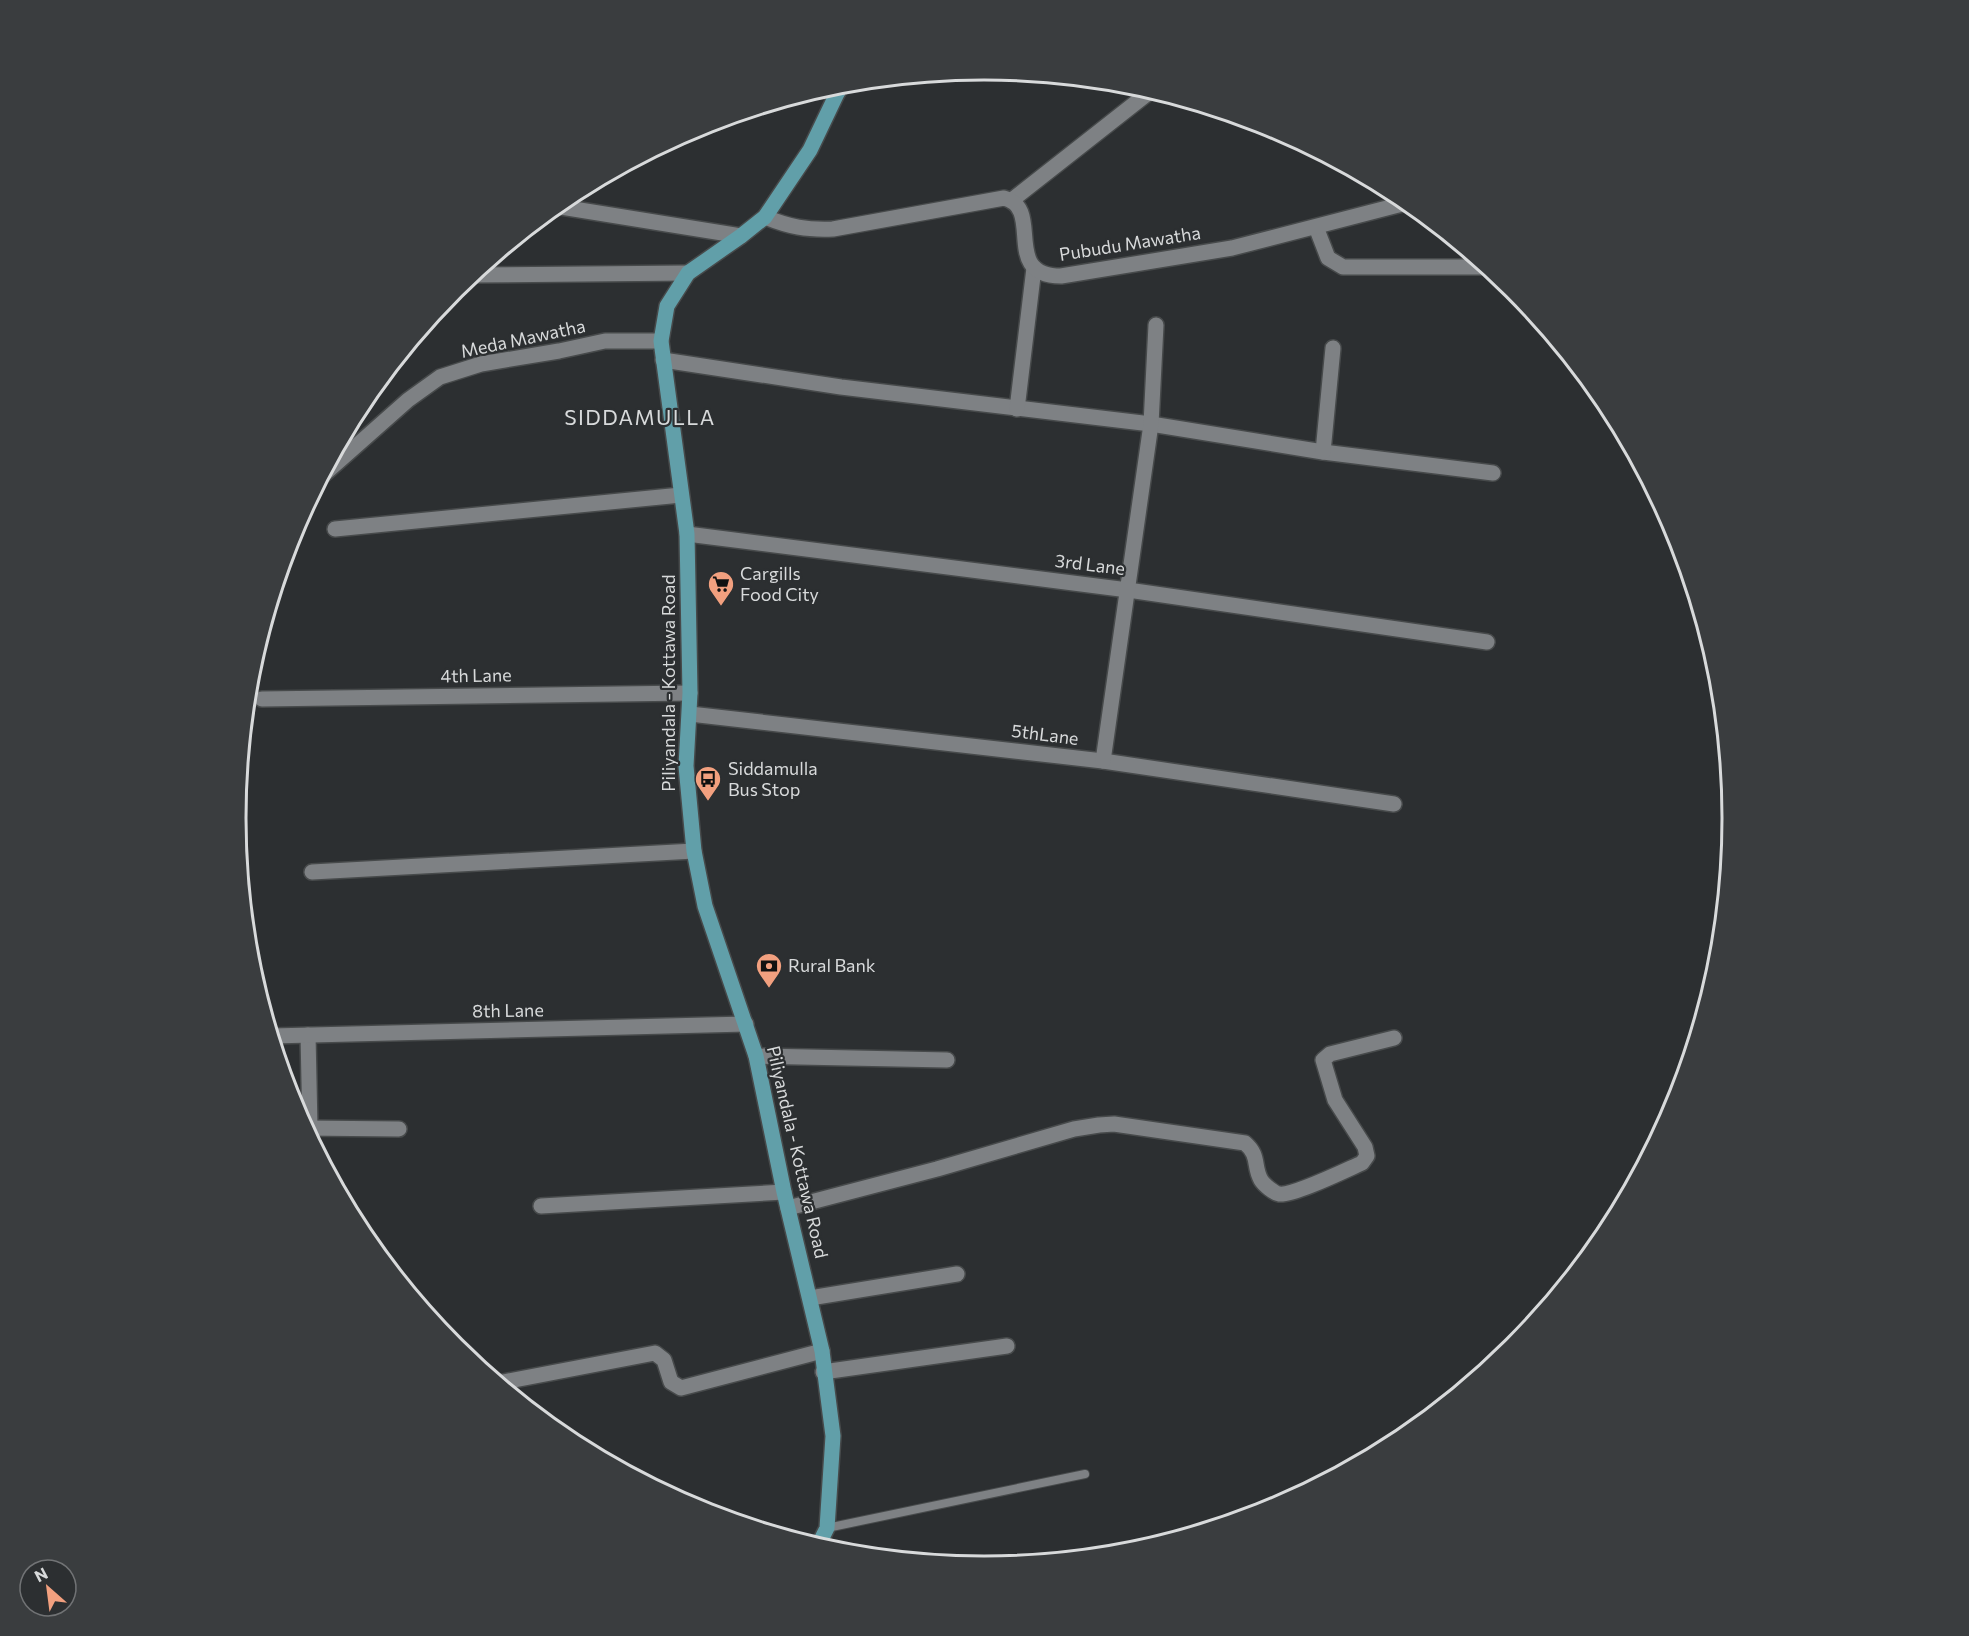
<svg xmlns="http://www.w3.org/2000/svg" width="1969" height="1636" font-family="Commissioner,sans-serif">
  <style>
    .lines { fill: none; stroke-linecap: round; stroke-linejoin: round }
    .lane-casing { stroke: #474a4b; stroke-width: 10 }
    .street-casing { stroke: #474a4b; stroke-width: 18 }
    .secondary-casing { stroke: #474a4b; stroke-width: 18 }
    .primary-casing { stroke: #474a4b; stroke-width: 18 }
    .lane { stroke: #7e8184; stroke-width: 8 }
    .street { stroke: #7e8184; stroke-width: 15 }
    .secondary { stroke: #7e8184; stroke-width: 15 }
    .primary { stroke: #619fa9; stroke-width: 15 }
    .labels { text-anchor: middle; stroke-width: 4.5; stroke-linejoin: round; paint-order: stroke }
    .street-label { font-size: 18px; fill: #d8dadb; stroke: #2c2f31 }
    .poi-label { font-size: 18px; fill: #d8dadb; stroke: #2c2f31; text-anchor: start }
    .quarter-label { font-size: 21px; letter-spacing: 1.5px; fill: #d8dadb; stroke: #2c2f31 }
    .rim { fill: none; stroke: #d8dadb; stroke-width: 3 }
  </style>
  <rect width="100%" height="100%" fill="#2c2f31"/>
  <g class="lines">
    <g class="lane-casing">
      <polyline id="lane" points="827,1528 1085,1474"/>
    </g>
    <g class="street-casing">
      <g id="street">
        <polyline points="822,89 838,92"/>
        <polyline points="1012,200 1152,90"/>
        <polyline points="555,206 741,236"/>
        <polyline points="1316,227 1328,258 1343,267 1488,267"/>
        <polyline points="471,275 688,273"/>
        <polyline points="663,360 841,387 1151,424 1323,452 1493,473"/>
        <polyline points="1017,409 1034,268"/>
        <polyline points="1323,452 1333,348"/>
        <polyline points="321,477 408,400 440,377 481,364 559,351 605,341 661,341"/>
        <polyline points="335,529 681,495"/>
        <polyline points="687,534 1128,590 1487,642"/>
        <polyline points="262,699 690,693"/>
        <polyline points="690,714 1103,761 1394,804"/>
        <polyline points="1103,761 1151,424 1156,325"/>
        <polyline points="312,872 694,851"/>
        <polyline points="308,1035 310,1128"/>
        <polyline points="272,1036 746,1024"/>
        <polyline points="756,1056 947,1060"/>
        <polyline points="305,1128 399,1129"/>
        <polyline points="541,1206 784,1192"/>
        <path d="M 788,1208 L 937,1169 L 1074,1129 L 1099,1125 L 1114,1124 L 1245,1143 C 1260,1156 1253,1166 1261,1180 C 1264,1185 1274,1193 1279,1194 C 1293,1196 1346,1170 1362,1163 L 1367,1156 L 1365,1147 L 1335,1100 L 1323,1060 L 1330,1054 L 1394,1038"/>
        <polyline points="810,1298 957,1274"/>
        <polyline points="823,1372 1007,1346"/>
        <polyline points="498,1383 655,1353 664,1360 671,1382 681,1388 822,1351"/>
        <polyline points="1203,1531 1204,1530"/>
      </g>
    </g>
    <g class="secondary-casing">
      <path id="secondary" d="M 765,217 C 790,227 806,230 833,229 L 1004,198 C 1045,208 1000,276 1061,276 L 1232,248 L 1410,202"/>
    </g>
    <g class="primary-casing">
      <polyline id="primary" points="818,1546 827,1528 833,1436 822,1351 784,1192 756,1056 705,906 694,851 686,766 690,693 687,534 661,341 667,306 688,273 741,236 765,217 810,150 842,83"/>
    </g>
    <use href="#lane" class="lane"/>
    <use href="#street" class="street"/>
    <use href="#secondary" class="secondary"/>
    <use href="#primary" class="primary"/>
  </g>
  <defs>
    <g id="supermarket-pin" transform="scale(1.35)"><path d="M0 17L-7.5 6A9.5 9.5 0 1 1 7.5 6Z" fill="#f2a07f" stroke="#2c2f31"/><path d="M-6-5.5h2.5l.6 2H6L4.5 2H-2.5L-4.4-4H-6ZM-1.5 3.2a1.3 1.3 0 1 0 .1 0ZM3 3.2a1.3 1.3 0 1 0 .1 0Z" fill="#111"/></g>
    <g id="bus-pin" transform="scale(1.35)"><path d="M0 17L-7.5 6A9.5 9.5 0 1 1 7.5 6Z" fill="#f2a07f" stroke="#2c2f31"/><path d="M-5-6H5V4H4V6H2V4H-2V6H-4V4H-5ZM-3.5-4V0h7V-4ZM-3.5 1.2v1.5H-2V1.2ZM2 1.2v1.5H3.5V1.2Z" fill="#111"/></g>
    <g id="bank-pin" transform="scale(1.35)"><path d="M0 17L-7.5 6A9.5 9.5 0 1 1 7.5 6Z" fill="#f2a07f" stroke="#2c2f31"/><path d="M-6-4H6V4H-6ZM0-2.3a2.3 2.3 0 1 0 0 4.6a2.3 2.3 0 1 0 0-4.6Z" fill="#111"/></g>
  </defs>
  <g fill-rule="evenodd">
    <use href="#supermarket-pin" x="721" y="584"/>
    <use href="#bus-pin" x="708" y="779"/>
    <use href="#bank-pin" x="769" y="966"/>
  </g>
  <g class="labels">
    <g class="street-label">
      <text transform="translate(1130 244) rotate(-9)" y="6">Pubudu Mawatha</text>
      <text transform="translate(523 339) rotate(-12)" y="6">Meda Mawatha</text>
      <text transform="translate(1090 565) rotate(7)" y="6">3rd Lane</text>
      <text transform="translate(476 676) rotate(-1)" y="6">4th Lane</text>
      <text transform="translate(669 683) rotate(-90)" y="6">Piliyandala - Kottawa Road</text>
      <text transform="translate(1045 735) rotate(7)" y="6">5thLane</text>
      <text transform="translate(508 1011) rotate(-1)" y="6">8th Lane</text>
      <text transform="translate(797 1152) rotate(77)" y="6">Piliyandala - Kottawa Road</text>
    </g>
    <g class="poi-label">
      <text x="740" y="580">Cargills<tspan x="740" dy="21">Food City</tspan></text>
      <text x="728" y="775">Siddamulla<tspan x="728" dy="21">Bus Stop</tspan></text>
      <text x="788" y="972">Rural Bank</text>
    </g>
    <g class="quarter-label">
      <text x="640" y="425">SIDDAMULLA</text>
    </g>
  </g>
  <path d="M0 0H1969V1636H0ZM246 818a738 738 0 1 1 1476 0a738 738 0 1 1-1476 0Z" fill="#3a3d3f" fill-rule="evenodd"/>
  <path class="rim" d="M246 818a738 738 0 1 1 1476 0a738 738 0 1 1-1476 0Z"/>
  <g transform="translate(48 1588) rotate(332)"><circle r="28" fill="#2c2f31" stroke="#717375" stroke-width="1.5"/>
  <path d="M0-4.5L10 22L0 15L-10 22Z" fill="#f2a07f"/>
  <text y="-9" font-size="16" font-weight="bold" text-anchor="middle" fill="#d8dadb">N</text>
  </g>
</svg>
